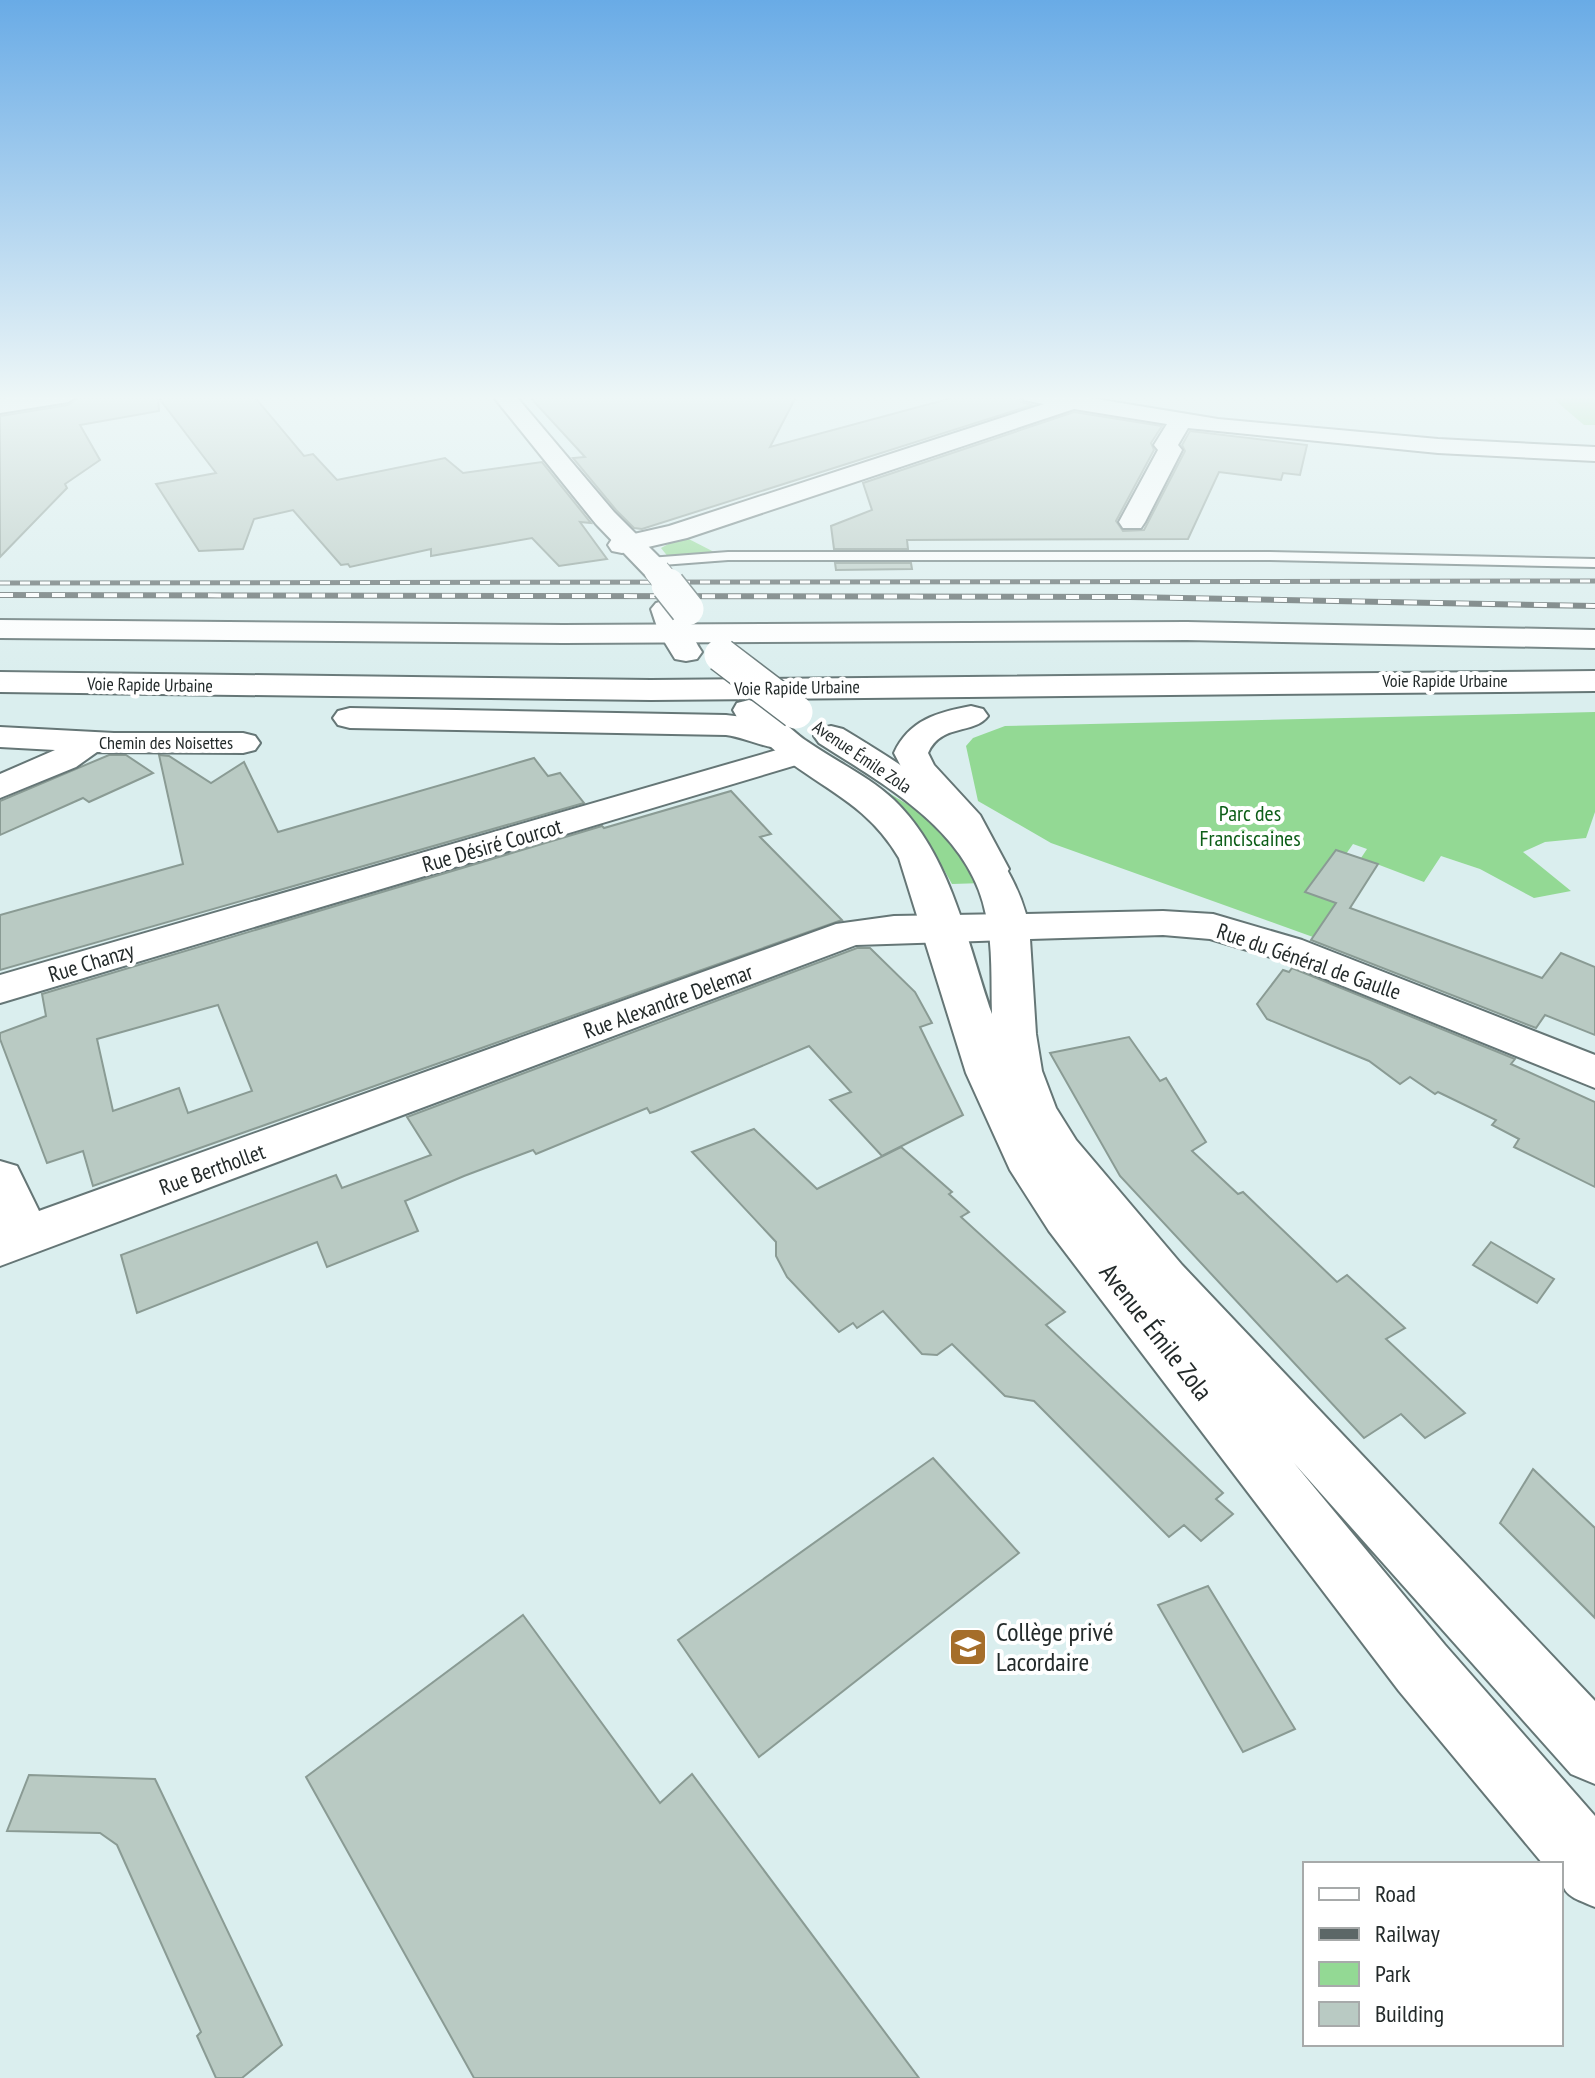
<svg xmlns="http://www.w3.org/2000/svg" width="1595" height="2078" font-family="'PT Sans Narrow',sans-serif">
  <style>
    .green { fill: #93d994 }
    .building { fill: #b9cac3; stroke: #8a9b94; stroke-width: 2; fill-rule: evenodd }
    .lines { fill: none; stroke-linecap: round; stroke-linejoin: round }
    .lane-casing { stroke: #657676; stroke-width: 4 }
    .street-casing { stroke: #657676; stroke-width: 4 }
    .secondary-casing { stroke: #657676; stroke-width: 4 }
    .highway-casing { stroke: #657676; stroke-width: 4 }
    .lane { fill: #fff; fill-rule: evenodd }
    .street { fill: #fff; fill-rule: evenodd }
    .secondary { fill: #fff; fill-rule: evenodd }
    .highway { fill: #fff; fill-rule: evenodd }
    .rail-far1-casing { stroke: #5c6767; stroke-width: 5 }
    .rail-casing { stroke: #5c6767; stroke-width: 6 }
    .rail-far1 { stroke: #fff; stroke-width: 3; stroke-dasharray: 10; stroke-linecap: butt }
    .rail { stroke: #fff; stroke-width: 4; stroke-dasharray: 13; stroke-linecap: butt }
    .secondary-bridge-far1-casing { stroke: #657676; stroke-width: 27; stroke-linecap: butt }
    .secondary-bridge-casing { stroke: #657676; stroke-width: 36; stroke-linecap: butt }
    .secondary-bridge-far1 { stroke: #fff; stroke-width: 25 }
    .secondary-bridge { stroke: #fff; stroke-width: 33 }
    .labels { text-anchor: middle; stroke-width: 8; stroke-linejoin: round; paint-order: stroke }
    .far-street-label { font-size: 18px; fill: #232a2a; stroke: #fff }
    .park-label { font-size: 22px; fill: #0d5e18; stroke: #fff }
    .street-label { font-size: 22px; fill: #232a2a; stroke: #fff }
    .near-street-label { font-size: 26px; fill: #232a2a; stroke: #fff }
    .near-poi-label { font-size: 26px; fill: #232a2a; stroke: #fff; text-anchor: start }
  </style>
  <rect width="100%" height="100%" fill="#daeeee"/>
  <g class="green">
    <polygon points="1549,395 1595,395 1595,425 1584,425"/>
    <polygon points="683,536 716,553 669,558 661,548"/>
    <polygon points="1595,712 1595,812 1586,838 1545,842 1523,852 1571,891 1534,898 1480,869 1441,856 1424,882 1361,858 1367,849 1353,844 1346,854 1336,850 1306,892 1336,903 1313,937 1051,843 978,801 966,746 973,738 1005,726"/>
    <polygon points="852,771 927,816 960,847 984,883 952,884 926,838 901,810"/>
  </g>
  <g class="building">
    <polygon points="82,395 253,395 304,456 313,454 337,480 445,458 463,473 542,462 591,523 580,522 607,559 559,566 532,538 431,556 431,549 350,567 348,564 341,565 293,510 254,519 243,549 199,551 156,484 216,473 158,397 159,411 80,425 100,460 65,484 67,488 0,557 0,416 68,405"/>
    <polygon points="528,395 797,395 770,447 963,395 1018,395 1021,402 1032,405 642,529 634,528 616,510 573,458 585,457"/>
    <polygon points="1074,412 1162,426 1151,443 1154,450 1116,521 1123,531 1144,530 1185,451 1182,445 1190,431 1307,445 1300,475 1283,473 1281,480 1219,472 1188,539 907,540 908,549 834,549 831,526 872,510 863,483"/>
    <polygon points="835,563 911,563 912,569 836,570"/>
    <polygon points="109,755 126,755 153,773 89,802 83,798 0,835 0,801"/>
    <polygon points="159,755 169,756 211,783 244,762 278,832 534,758 548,776 560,773 584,803 0,970 0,915 183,864"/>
    <path d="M 731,791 L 771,834 L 760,837 L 842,920 L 93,1186 L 83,1151 L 47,1163 L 0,1039 L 0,1033 L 46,1016 L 42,994 L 602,826 L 604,828 ZM 218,1005 L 252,1091 L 188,1113 L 179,1088 L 113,1111 L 97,1039 Z"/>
    <polygon points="1336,850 1378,864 1350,908 1542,978 1561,953 1595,967 1595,1035 1545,1015 1536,1028 1311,940 1336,903 1305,892"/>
    <polygon points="857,948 870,948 915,992 932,1023 920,1027 963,1115 882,1156 830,1100 851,1092 809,1046 656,1111 650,1113 647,1108 536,1154 533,1150 464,1176 405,1201 418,1231 327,1267 317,1242 137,1313 121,1255 336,1175 342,1188 431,1155 407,1117"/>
    <polygon points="1292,968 1515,1059 1511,1064 1595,1102 1595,1187 1514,1147 1519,1139 1492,1125 1496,1120 1438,1092 1435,1094 1410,1077 1400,1084 1369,1061 1267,1019 1257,1004 1283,970 1289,972"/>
    <polygon points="1129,1037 1160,1081 1166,1078 1206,1142 1192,1151 1238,1194 1243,1192 1337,1282 1347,1275 1405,1328 1386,1339 1465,1413 1425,1438 1401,1414 1364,1438 1120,1176 1050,1053"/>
    <polygon points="754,1129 817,1189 901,1147 952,1192 949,1194 969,1212 961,1217 1065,1312 1046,1325 1223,1493 1216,1499 1233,1514 1201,1541 1184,1525 1169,1537 1034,1401 1005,1396 952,1344 937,1355 922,1354 883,1311 857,1328 853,1323 839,1332 787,1277 776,1256 776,1242 692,1152"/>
    <polygon points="1491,1242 1554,1279 1537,1303 1473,1265"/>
    <polygon points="933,1458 1019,1553 759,1757 678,1640"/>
    <polygon points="1533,1469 1595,1528 1595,1618 1500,1523"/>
    <polygon points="1208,1586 1295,1729 1243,1752 1158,1605"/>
    <polygon points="523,1615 660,1803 692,1774 919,2078 474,2078 306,1777"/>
    <polygon points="29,1775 155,1779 282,2045 242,2078 216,2078 197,2036 201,2032 117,1845 100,1833 7,1831"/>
  </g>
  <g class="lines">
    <g class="lane-casing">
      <polygon id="lane" points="728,552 1270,552 1595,559 1595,567 1270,560 728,560 649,566 642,562 649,558"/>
    </g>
    <g class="street-casing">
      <g id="street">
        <polygon points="27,395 79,395 68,402 0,413 0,399"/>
        <polygon points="1021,395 1072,395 1218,419 1438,439 1595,447 1595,461 1438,453 1188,428 1178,445 1182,450 1145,522 1141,528 1123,528 1119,522 1158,450 1154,445 1167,424 1074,409 687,538 622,553 612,551 608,545 612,539 669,526 1044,404 1024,400"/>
        <polygon points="0,727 114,733 243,733 255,736 260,743 255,750 243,753 97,752 76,767 0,798 0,774 55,750 0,747"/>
        <polygon points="801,743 813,746 818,753 813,760 0,1003 0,975"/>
        <polygon points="1009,914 1023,918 1029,927 1023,936 1009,940 856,945 0,1266 0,1161 17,1166 39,1211 836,924 894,916"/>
      </g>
    </g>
    <g class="secondary-casing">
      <g id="secondary">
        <polygon points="492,395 515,395 614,512 667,565 671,571 667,577 657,579 647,577 596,524"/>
        <path d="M 666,600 L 676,603 C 687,618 691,636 702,652 L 697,659 L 686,661 L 675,659 L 659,633 L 651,609 L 656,603 Z"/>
        <path d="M 749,700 C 772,706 788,729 808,742 C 835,761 870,777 894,800 C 951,855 967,942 992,1014 C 991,982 993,948 986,915 C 970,831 886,786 819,743 L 814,736 L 819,729 L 831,726 L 843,729 C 920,776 999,823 1026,914 L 1163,911 L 1213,914 L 1302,940 L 1595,1055 L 1595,1088 L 1274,958 L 1210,939 L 1163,935 L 1030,939 L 1036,1034 L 1042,1071 L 1056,1108 L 1076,1140 L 1182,1265 L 1595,1701 L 1595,1784 L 1571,1774 L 1294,1463 L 1445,1645 L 1595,1816 L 1595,1907 C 1567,1895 1561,1896 1561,1864 L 1543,1864 L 1399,1691 L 1049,1231 L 1010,1170 L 966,1073 L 899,858 C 867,804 826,791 779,754 C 765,742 751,729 737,717 L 733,710 L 737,703 Z"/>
      </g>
    </g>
    <g class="highway-casing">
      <g id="highway">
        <polygon points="0,620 563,625 1187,622 1595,630 1595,648 1187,640 563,643 0,638"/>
        <polygon points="1595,671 1595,691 651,700 0,692 0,672 651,680"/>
        <path d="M 971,706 L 983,709 L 988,716 C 974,735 941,723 928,753 L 934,765 L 980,815 L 1009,869 L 1004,877 L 990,880 L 976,877 L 950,827 L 906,776 L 894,753 C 909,720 938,712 971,706 Z"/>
        <path d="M 350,708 L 726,715 C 749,718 786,720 800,740 L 795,747 C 772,753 749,738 726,735 L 350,728 L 338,725 L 333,718 L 338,711 Z"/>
      </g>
    </g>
    <use href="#lane" class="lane"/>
    <use href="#street" class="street"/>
    <use href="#secondary" class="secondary"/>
    <use href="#highway" class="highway"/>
    <g class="rail-far1-casing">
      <polyline id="rail-far1" points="0,583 1595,581"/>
    </g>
    <g class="rail-casing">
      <polyline id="rail" points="0,595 1130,597 1595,606"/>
    </g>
    <use href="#rail-far1" class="rail-far1"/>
    <use href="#rail" class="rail"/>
    <g class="secondary-bridge-far1-casing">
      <polyline id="secondary-bridge-far1" points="657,571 670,587"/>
    </g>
    <g class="secondary-bridge-casing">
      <g id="secondary-bridge">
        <polyline points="668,585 687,609"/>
        <polyline points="721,655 796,712"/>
      </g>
    </g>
    <use href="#secondary-bridge-far1" class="secondary-bridge-far1"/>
    <use href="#secondary-bridge" class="secondary-bridge"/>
  </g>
  <linearGradient id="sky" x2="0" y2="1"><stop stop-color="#69abe6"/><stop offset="0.58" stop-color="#eef7f7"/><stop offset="1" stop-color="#eef7f7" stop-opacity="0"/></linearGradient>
  <rect width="1595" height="686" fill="url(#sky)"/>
  <defs>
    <g id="school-square" transform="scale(2)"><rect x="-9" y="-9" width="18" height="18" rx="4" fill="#a56e2a" stroke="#fff"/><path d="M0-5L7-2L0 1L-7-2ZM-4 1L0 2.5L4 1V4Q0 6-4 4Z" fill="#fff"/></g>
  </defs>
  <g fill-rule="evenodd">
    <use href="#school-square" x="968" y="1647"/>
  </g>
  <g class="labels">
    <g class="far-street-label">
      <text x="1445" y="687">Voie Rapide Urbaine</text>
      <text transform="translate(150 685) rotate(1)" y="6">Voie Rapide Urbaine</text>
      <text transform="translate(797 688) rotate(-1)" y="6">Voie Rapide Urbaine</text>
      <text x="166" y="749">Chemin des Noisettes</text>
      <text transform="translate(862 757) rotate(34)" y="6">Avenue Émile Zola</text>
    </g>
    <g class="park-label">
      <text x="1250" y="821">Parc des<tspan x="1250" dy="25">Franciscaines</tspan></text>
    </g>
    <g class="street-label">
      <text transform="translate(492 845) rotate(-16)" y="8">Rue Désiré Courcot</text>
      <text transform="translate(1309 961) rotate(19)" y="8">Rue du Général de Gaulle</text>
      <text transform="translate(91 962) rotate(-17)" y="8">Rue Chanzy</text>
      <text transform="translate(668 1001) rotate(-20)" y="8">Rue Alexandre Delemar</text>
      <text transform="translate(212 1169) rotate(-20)" y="8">Rue Berthollet</text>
    </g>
    <g class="near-street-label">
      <text transform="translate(1156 1332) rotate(52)" y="9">Avenue Émile Zola</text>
    </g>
    <g class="near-poi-label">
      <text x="996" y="1641">Collège privé<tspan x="996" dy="30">Lacordaire</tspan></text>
    </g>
  </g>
  <rect x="1303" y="1862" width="260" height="184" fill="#ffffff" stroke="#a7aaaa" stroke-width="2"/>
  <rect x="1319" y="1888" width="40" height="12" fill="#ffffff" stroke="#a7aaaa" stroke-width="2"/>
  <text x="1375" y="1902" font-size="24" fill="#232a2a">Road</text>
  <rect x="1319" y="1928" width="40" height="12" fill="#5c6767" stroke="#a7aaaa" stroke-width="2"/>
  <text x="1375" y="1942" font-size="24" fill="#232a2a">Railway</text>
  <rect x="1319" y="1962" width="40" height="24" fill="#93d994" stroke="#a7aaaa" stroke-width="2"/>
  <text x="1375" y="1982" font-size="24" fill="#232a2a">Park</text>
  <rect x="1319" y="2002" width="40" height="24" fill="#b9cac3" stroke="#a7aaaa" stroke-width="2"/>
  <text x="1375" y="2022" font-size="24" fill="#232a2a">Building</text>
</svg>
